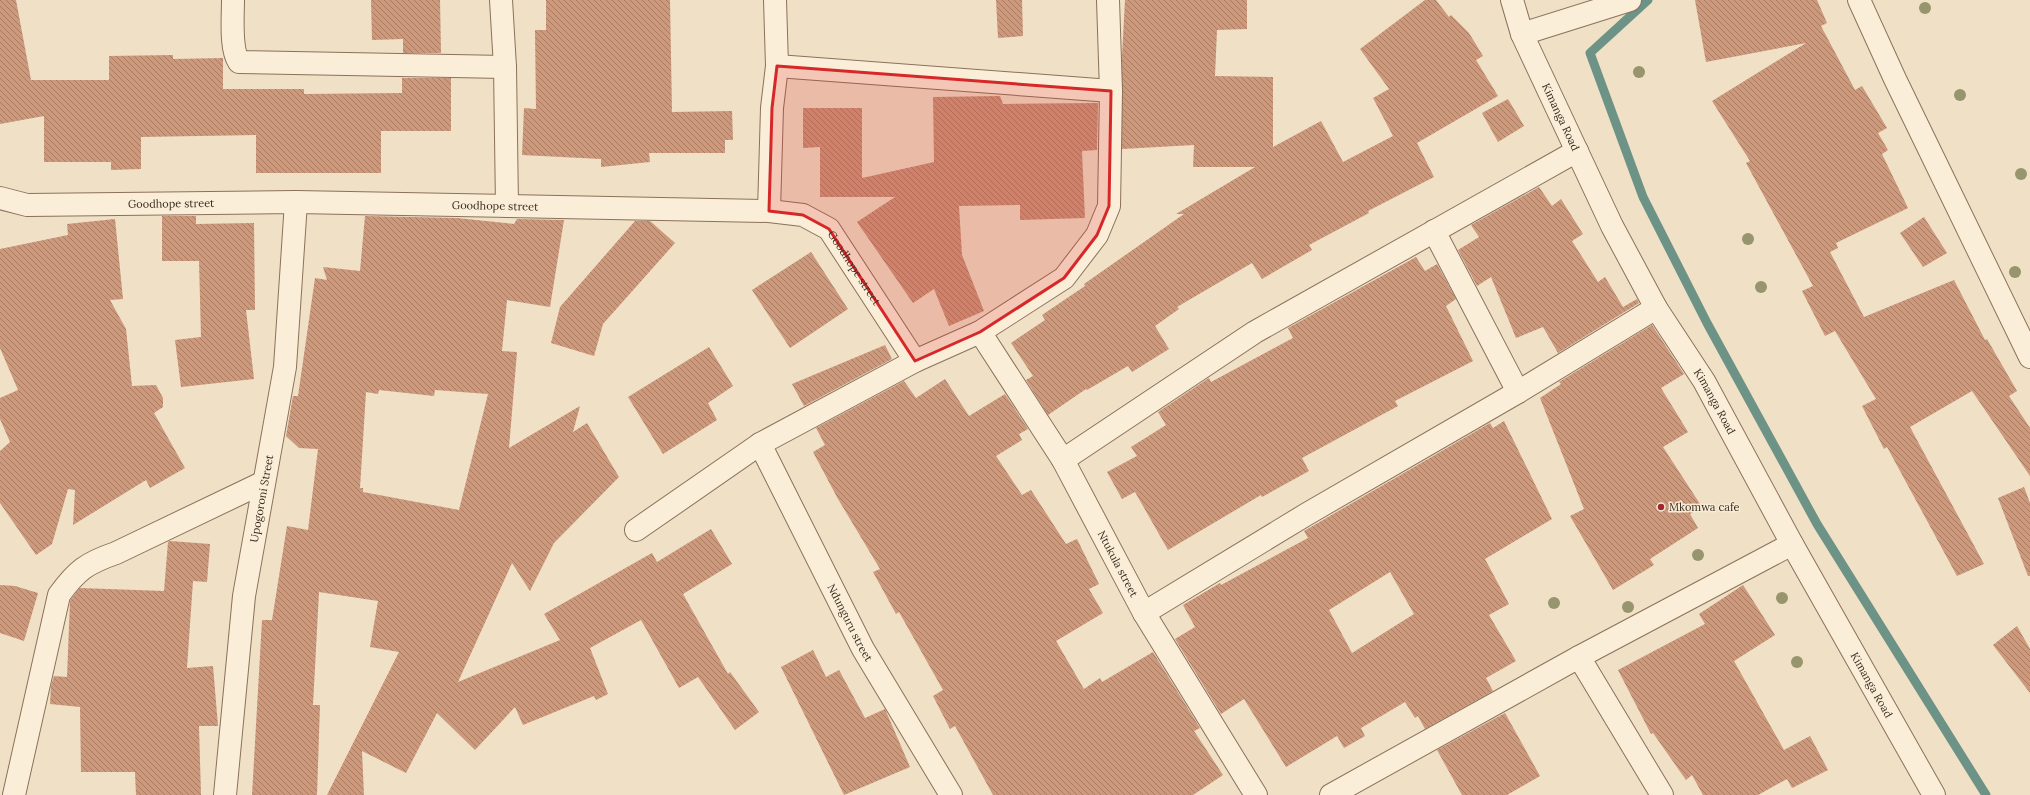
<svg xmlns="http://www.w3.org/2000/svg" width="2030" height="795" font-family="Lora,serif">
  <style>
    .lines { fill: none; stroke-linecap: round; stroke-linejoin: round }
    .stream { stroke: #6d9286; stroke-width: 9 }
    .building { fill: url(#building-back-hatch); fill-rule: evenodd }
    .minor-casing { stroke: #8b715b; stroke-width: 24 }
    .minor { stroke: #faeed9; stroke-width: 22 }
    .tree { fill: #96956d }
    .marked { fill: #d62828; fill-opacity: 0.2; stroke: #d62828; stroke-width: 3; stroke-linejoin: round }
    .poi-dot { fill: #9c2931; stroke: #f7ebd6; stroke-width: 1.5 }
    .labels { text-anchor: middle; stroke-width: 3; stroke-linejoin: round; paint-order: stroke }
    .street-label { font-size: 11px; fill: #3b2b1f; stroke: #f7ebd6 }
    .poi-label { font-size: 11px; fill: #3b2b1f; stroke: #f7ebd6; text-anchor: start }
  </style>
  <defs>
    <pattern id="building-back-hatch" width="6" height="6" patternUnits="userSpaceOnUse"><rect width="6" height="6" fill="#ce987b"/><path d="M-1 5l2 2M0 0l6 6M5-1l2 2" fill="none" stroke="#a87c64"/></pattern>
  </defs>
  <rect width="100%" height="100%" fill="#efe0c6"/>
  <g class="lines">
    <polyline class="stream" points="1648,0 1590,53 1643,197 1707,323 1817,524 1986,795"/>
  </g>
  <g class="building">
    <polygon points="0,0 16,0 31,80 109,80 109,56 173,55 173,59 223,58 223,89 304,89 304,94 402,93 402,78 451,78 451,131 381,131 381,173 256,173 256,135 141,137 141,169 111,170 111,162 44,162 44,116 0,124"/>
    <polygon points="371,0 440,0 441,53 403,53 403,39 372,40"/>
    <polygon points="546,0 670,0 672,112 732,111 733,140 725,140 725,153 649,153 650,162 601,167 601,159 522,155 524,108 536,109 535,30 546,30"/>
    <polygon points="996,0 1022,0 1023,36 998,38"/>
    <polygon points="1125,0 1247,0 1247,29 1217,30 1215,76 1273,77 1273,147 1321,121 1343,162 1393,136 1373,98 1389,89 1360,49 1425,0 1436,0 1449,17 1451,15 1469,33 1483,56 1476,60 1498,96 1417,143 1434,177 1368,211 1369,213 1309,245 1312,250 1262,279 1252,263 1177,307 1179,309 1155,326 1169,349 1132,372 1128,366 1087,390 1086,389 1048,415 1026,380 1033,376 1011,343 1045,320 1042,315 1085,286 1084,284 1184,214 1176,214 1255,167 1193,167 1194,145 1122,149 1122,56"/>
    <polygon points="1695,0 1817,0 1827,23 1821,26 1855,90 1862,86 1887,128 1878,133 1888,150 1882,154 1908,208 1836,243 1838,248 1830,252 1864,317 1954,280 1985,340 1987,339 2017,391 2009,396 2030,428 2030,476 1972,391 1910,427 1984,564 1957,576 1887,447 1884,449 1862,406 1876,399 1835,331 1825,336 1802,291 1813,286 1746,163 1750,161 1712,101 1806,43 1706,62"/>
    <polygon points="1000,96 1003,104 1098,103 1097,150 1082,151 1085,218 1020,220 1020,205 959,206 962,255 984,311 949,326 934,289 913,303 857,222 895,197 820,197 820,147 803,148 803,108 862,108 862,178 934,162 933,97"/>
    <polygon points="1508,99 1524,126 1498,142 1482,113"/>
    <polygon points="1539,187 1552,206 1561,199 1583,234 1572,241 1598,282 1605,277 1623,307 1637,299 1639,303 1558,353 1543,327 1516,338 1491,277 1477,286 1458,250 1479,237 1471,225"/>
    <polygon points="162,216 196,216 196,224 254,223 255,310 246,310 254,379 181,387 175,340 201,337 199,261 162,261"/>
    <path d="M 365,216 L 457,218 L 514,224 L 517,219 L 564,220 L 550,307 L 507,300 L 502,351 L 517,352 L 509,448 L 580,406 L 573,432 L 587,423 L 619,477 L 554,543 L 530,591 L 512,563 L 458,682 L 560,640 L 544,614 L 652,553 L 657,562 L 711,529 L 732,564 L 683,594 L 728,674 L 730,672 L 759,712 L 735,730 L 698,677 L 679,688 L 641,620 L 590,648 L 608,694 L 596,700 L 594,696 L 523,725 L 515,707 L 475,750 L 437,713 L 406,773 L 362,751 L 364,795 L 327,795 L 399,652 L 370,647 L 378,601 L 319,592 L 313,705 L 320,705 L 317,795 L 252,795 L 262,620 L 272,620 L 287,526 L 308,530 L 318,449 L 299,448 L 286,436 L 293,396 L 298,396 L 315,278 L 327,280 L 323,267 L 360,271 ZM 379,390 L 434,396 L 435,390 L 488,394 L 459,510 L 363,492 L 363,488 L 360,488 L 366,392 L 378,394 Z"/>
    <polygon points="1924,217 1947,253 1923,267 1900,233"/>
    <polygon points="115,219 123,299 110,300 126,329 132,386 156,385 163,398 163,407 154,413 185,468 150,488 146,480 73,525 75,490 68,489 52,544 36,555 0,503 0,451 10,442 0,419 0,398 18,390 0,348 0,249 68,235 67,224"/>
    <polygon points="635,221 650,221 675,243 603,324 594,356 551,343 560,307"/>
    <polygon points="811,252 848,309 790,348 752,290"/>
    <polygon points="1416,257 1425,271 1437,264 1456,299 1446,306 1473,361 1395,401 1398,406 1302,458 1309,471 1262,497 1261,495 1168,550 1135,492 1122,499 1107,472 1137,456 1131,447 1166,425 1158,412 1209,378 1211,382 1293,338 1288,328"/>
    <polygon points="1652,325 1684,374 1661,388 1688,432 1663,447 1702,507 1690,514 1698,528 1650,559 1654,565 1613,590 1570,516 1584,509 1540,398 1561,384 1559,382"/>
    <polygon points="885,345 892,359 804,406 792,384"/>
    <polygon points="709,347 733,386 708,403 717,420 663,454 628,397"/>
    <polygon points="945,379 969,416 1005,394 1028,429 1019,434 1022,440 996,456 1022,495 1031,490 1066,544 1077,539 1099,584 1089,589 1103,613 1056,641 1084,689 1100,678 1102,682 1153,652 1200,728 1194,731 1223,775 1193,795 993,795 955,726 950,729 933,696 943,690 899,612 896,614 873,572 880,569 838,499 813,452 825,445 816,428 904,381 916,398"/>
    <path d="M 1504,421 L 1552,519 L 1485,559 L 1509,604 L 1489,615 L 1516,661 L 1486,678 L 1493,691 L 1425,729 L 1418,716 L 1415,718 L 1405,702 L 1361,728 L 1365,736 L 1344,748 L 1337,736 L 1286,767 L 1244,699 L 1221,714 L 1175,639 L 1195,627 L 1183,605 L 1220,583 L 1221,585 L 1308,538 L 1304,531 L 1490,423 L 1493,428 ZM 1390,572 L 1414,614 L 1352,653 L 1329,610 Z"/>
    <polygon points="2024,487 2030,503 2030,576 2028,576 1998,498"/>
    <polygon points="170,541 210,544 207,582 193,581 187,668 213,666 218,726 199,726 201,795 136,795 135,772 81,772 80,707 50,704 51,686 54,676 67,677 70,601 75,594 80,588 164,591 168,542"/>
    <polygon points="0,585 15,586 38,593 24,641 0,633"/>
    <polygon points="1743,585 1775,635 1734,661 1784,750 1810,736 1828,770 1792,788 1787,779 1758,795 1703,795 1692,775 1686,780 1653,733 1651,734 1618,670 1705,624 1699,614"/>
    <polygon points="2017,626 2030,649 2030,693 1993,645"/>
    <polygon points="813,650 826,677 839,670 865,718 885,709 910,767 844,795 781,667"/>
    <polygon points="1505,713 1540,776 1507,795 1462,795 1437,750"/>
  </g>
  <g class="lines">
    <g class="minor-casing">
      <g id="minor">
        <path d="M 233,0 C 233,17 230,49 239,62 L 505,67"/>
        <polyline points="501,0 505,67 507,206"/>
        <path id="s1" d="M 1512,0 L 1522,34 L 1612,226 L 1656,308 L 1704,381 L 1792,544 L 1934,795"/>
        <polyline points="1859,0 1895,79 2030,357"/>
        <polyline points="1522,34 1630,0"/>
        <polyline points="777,66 1111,91"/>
        <path id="s2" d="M 0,198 L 27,205 L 296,202 L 769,211 L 803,215 L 829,229 L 915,361"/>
        <polyline points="769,211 772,108 777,66 775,0"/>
        <polyline points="1434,231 1518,392"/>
        <path id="s3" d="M 980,332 L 1063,460 L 1144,613 L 1256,795"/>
        <path id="s4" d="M 760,444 L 863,649 L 951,795"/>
        <polyline points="1063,460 1255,332 1577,151"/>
        <polyline points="636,530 760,444 915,361 980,332 1064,278 1097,235 1109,206 1111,91 1108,0"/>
        <polyline points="1144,613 1307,514 1518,392 1656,308"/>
        <polyline points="1579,657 1662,795"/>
        <path d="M 14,795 L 59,595 C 77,570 87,563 116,553 L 264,482"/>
        <path id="s5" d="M 225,795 L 244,596 L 285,367 L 296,202"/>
        <polyline points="1331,795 1579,657 1792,544"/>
      </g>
    </g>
    <use href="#minor" class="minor"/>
  </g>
  <g class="tree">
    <circle cx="1925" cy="8" r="6"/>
    <circle cx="1639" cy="72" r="6"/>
    <circle cx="1960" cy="95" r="6"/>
    <circle cx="2021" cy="174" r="6"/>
    <circle cx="1748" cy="239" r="6"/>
    <circle cx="2015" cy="272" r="6"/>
    <circle cx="1761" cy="287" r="6"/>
    <circle cx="1698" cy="555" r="6"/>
    <circle cx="1782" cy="598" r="6"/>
    <circle cx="1554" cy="603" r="6"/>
    <circle cx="1628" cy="607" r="6"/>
    <circle cx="1797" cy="662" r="6"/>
  </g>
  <path class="marked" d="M 777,66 L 1111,91 L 1109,206 L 1097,235 L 1064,278 L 980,332 L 915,361 L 829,229 L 803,215 L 769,211 L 772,108 Z"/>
  <circle class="poi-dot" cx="1661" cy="507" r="4"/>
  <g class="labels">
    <g class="street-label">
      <text dy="4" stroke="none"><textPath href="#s1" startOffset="127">Kimanga Road</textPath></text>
      <text dy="4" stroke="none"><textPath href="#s2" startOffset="172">Goodhope street</textPath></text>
      <text dy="4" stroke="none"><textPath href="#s2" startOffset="496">Goodhope street</textPath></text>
      <text dy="4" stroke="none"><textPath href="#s2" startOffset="880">Goodhope street</textPath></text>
      <text dy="4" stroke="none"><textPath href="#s1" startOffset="451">Kimanga Road</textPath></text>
      <text dy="4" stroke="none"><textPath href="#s5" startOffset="299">Upogoroni Street</textPath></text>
      <text dy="4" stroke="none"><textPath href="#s3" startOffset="270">Ntukula street</textPath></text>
      <text dy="4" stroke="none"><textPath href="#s4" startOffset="200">Ndunguru street</textPath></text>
      <text dy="4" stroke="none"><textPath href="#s1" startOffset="775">Kimanga Road</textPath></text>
    </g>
    <g class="poi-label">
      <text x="1669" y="511">Mkomwa cafe</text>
    </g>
  </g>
</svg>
